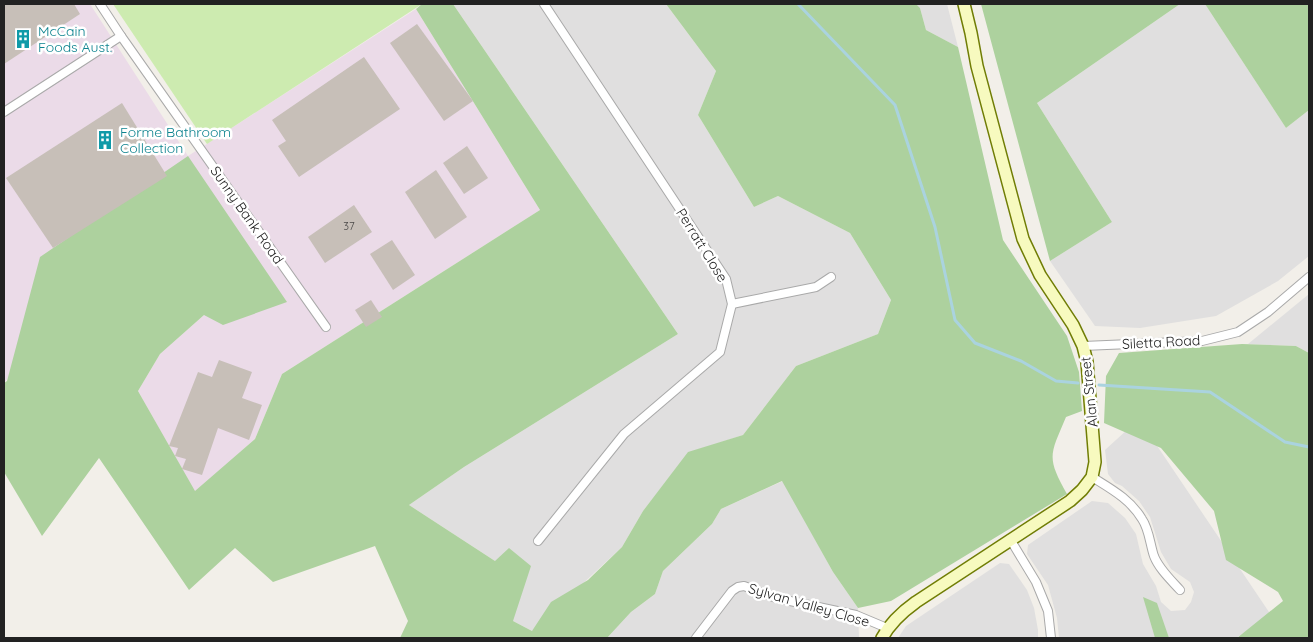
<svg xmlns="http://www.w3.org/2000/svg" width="1313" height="642" font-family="Quicksand,sans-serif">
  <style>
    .residential { fill: #e0dfdf }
    .industrial { fill: #ebdbe8 }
    .grass { fill: #cdebb0 }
    .forest { fill: #add19e }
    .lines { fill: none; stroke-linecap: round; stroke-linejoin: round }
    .stream { stroke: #aad3df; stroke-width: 3 }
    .building { fill: #c7bfb8 }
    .street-casing { stroke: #a9a9a9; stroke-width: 10 }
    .secondary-casing { stroke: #707d05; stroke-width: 14 }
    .street { stroke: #fff; stroke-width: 8 }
    .secondary { stroke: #f7fabf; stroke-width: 11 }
    .labels { text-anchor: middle; stroke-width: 5; stroke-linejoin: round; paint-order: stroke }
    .number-label { font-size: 11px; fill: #4b4948 }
    .culture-label { font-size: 14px; fill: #0d838f; stroke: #fff; text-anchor: start }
    .street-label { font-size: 14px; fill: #222; stroke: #fff }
  </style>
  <rect width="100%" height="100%" fill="#f2efe9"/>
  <g class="residential">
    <polygon points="453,4 666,4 716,71 698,115 754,207 778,196 850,233 891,300 878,334 796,366 743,435 688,453 643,511 622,547 532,631 513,621 495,561 409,505 464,467 678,334"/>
    <polygon points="916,4 947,4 958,47 926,30 920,8"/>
    <polygon points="1180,4 1205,4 1286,128 1309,110 1309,256 1278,281 1216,316 1140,328 1095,326 1050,261 1112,222 1037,103"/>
    <polygon points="1309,294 1309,353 1296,346 1248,344"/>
    <polygon points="1139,419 1271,615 1236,638 1059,638 1057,618 1048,585 1027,554 1028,545 1092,501 1108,503 1125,518 1136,534 1143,564 1156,586 1161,602 1171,611 1185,610 1191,602 1194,592 1190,582 1171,569 1161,552 1150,517 1139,501 1122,486 1115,483 1108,474 1105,450"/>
    <polygon points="783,481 833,572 858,608 859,638 607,638 631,612 655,594 663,571 712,524 721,509"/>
    <polygon points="1000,563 1009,564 1027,590 1034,608 1038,630 1038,638 898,638 906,626"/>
  </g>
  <polygon class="industrial" points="4,4 90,4 188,156 416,9 540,210 282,374 255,439 195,492 138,391 160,354 204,315 188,157 4,383"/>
  <polygon class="grass" points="113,4 422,4 207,144"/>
  <g class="forest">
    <path d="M 422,4 L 453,4 L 678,334 L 464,467 L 409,505 L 495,561 L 509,548 L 531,566 L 513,621 L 532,631 L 551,602 L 588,580 L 622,547 L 643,511 L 688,452 L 743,435 L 796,366 L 878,334 L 891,300 L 850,233 L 778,196 L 754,207 L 698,115 L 716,71 L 666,4 L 916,4 L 920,8 L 926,30 L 958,47 L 1003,240 L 1067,336 L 1079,372 L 1082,411 L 1066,417 C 1050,455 1046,457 1067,494 L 891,601 L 858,608 L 833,572 L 782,481 L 721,509 L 712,524 L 663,571 L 655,594 L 631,612 L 607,638 L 400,638 L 408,621 L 375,546 L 273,582 L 235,548 L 189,590 L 99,458 L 42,536 L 4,472 L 4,383 L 7,381 L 40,257 L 188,156 L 287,302 L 223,325 L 204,315 L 160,354 L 138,391 L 195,491 L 255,439 L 282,374 L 540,210 L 416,9 Z"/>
    <polygon points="981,4 1180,4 1037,103 1112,222 1050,261"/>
    <polygon points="1205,4 1309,4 1309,110 1286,128"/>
    <polygon points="1242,344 1296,346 1309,353 1309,638 1237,638 1283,601 1278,592 1226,560 1214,511 1161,448 1104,423 1106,376 1119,353"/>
    <polygon points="1143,597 1157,603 1169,638 1155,638"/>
  </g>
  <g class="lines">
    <g class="stream">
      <polyline points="798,4 895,105 935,227 955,320 975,343 1021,361 1056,381 1078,383"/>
      <polyline points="1099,385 1210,392 1285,442 1309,447"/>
    </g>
  </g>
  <g class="building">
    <polygon points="4,4 74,4 80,14 4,64"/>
    <polygon points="417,24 473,101 444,121 390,43"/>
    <polygon points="364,57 400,109 299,177 278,146 286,141 272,120"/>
    <polygon points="122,103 167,176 53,248 6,178"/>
    <polygon points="467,146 488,178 464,194 443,163"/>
    <polygon points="436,170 467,217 435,239 405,192"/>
    <polygon points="354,205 372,232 325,263 308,237"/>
    <polygon points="392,240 415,275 393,290 370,254"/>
    <polygon points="371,300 382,317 366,327 355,310"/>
    <polygon points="219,360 252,372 242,398 262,405 249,440 218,428 202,475 182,469 186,459 175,456 178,448 169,446 198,372 212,377"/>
  </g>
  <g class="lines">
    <g class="street-casing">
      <g id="street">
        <polyline points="100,4 121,36 326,327"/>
        <polyline points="4,112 121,36"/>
        <polyline points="732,304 816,287 831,277"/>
        <polyline points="1083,346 1202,341 1238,332 1268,312 1309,277"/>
        <path d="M 1092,477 C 1111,489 1130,499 1142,519 C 1149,529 1150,544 1154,556 C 1159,569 1171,580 1180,590"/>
        <polyline points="1010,539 1036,582 1048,611 1051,638"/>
        <polyline points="538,541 624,434 720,352 732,304 726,279 544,4"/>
        <polyline points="696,638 732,591 738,587 744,586 776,598 856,615 887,628"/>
      </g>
    </g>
    <g class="secondary-casing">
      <path id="secondary" d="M 882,638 C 890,623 902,612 916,602 L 1070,501 L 1082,490 L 1092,477 L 1095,462 L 1087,362 L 1083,346 L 1073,325 L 1040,275 L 1023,239 L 977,66 L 971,33 L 964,4"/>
    </g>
    <use href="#street" class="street"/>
    <use href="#secondary" class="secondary"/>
  </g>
  <defs>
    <g id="building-bare" transform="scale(1.5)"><path d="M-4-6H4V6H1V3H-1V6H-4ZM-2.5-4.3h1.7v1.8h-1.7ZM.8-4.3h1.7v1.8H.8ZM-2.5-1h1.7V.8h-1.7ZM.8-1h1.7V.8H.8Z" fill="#0f9aa8" stroke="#fff" stroke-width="2.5" paint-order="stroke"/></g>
  </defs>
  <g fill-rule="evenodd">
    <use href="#building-bare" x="23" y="39"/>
    <use href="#building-bare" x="105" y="140"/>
  </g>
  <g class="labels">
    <g class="number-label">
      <text x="349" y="230">37</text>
    </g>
    <g class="culture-label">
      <text x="38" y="36">McCain<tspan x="38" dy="16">Foods Aust.</tspan></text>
      <text x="120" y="137">Forme Bathroom<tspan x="120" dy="16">Collection</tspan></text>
    </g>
    <g class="street-label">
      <text transform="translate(247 215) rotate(55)" y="5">Sunny Bank Road</text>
      <text transform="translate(702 245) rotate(58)" y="5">Perratt Close</text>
      <text transform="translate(1161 342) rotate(-3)" y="5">Siletta Road</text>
      <text transform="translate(1089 392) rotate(-96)" y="5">Alan Street</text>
      <text transform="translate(809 605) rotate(16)" y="5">Sylvan Valley Close</text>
    </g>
  </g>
  <rect width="1313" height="642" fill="none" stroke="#222222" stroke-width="10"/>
</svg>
